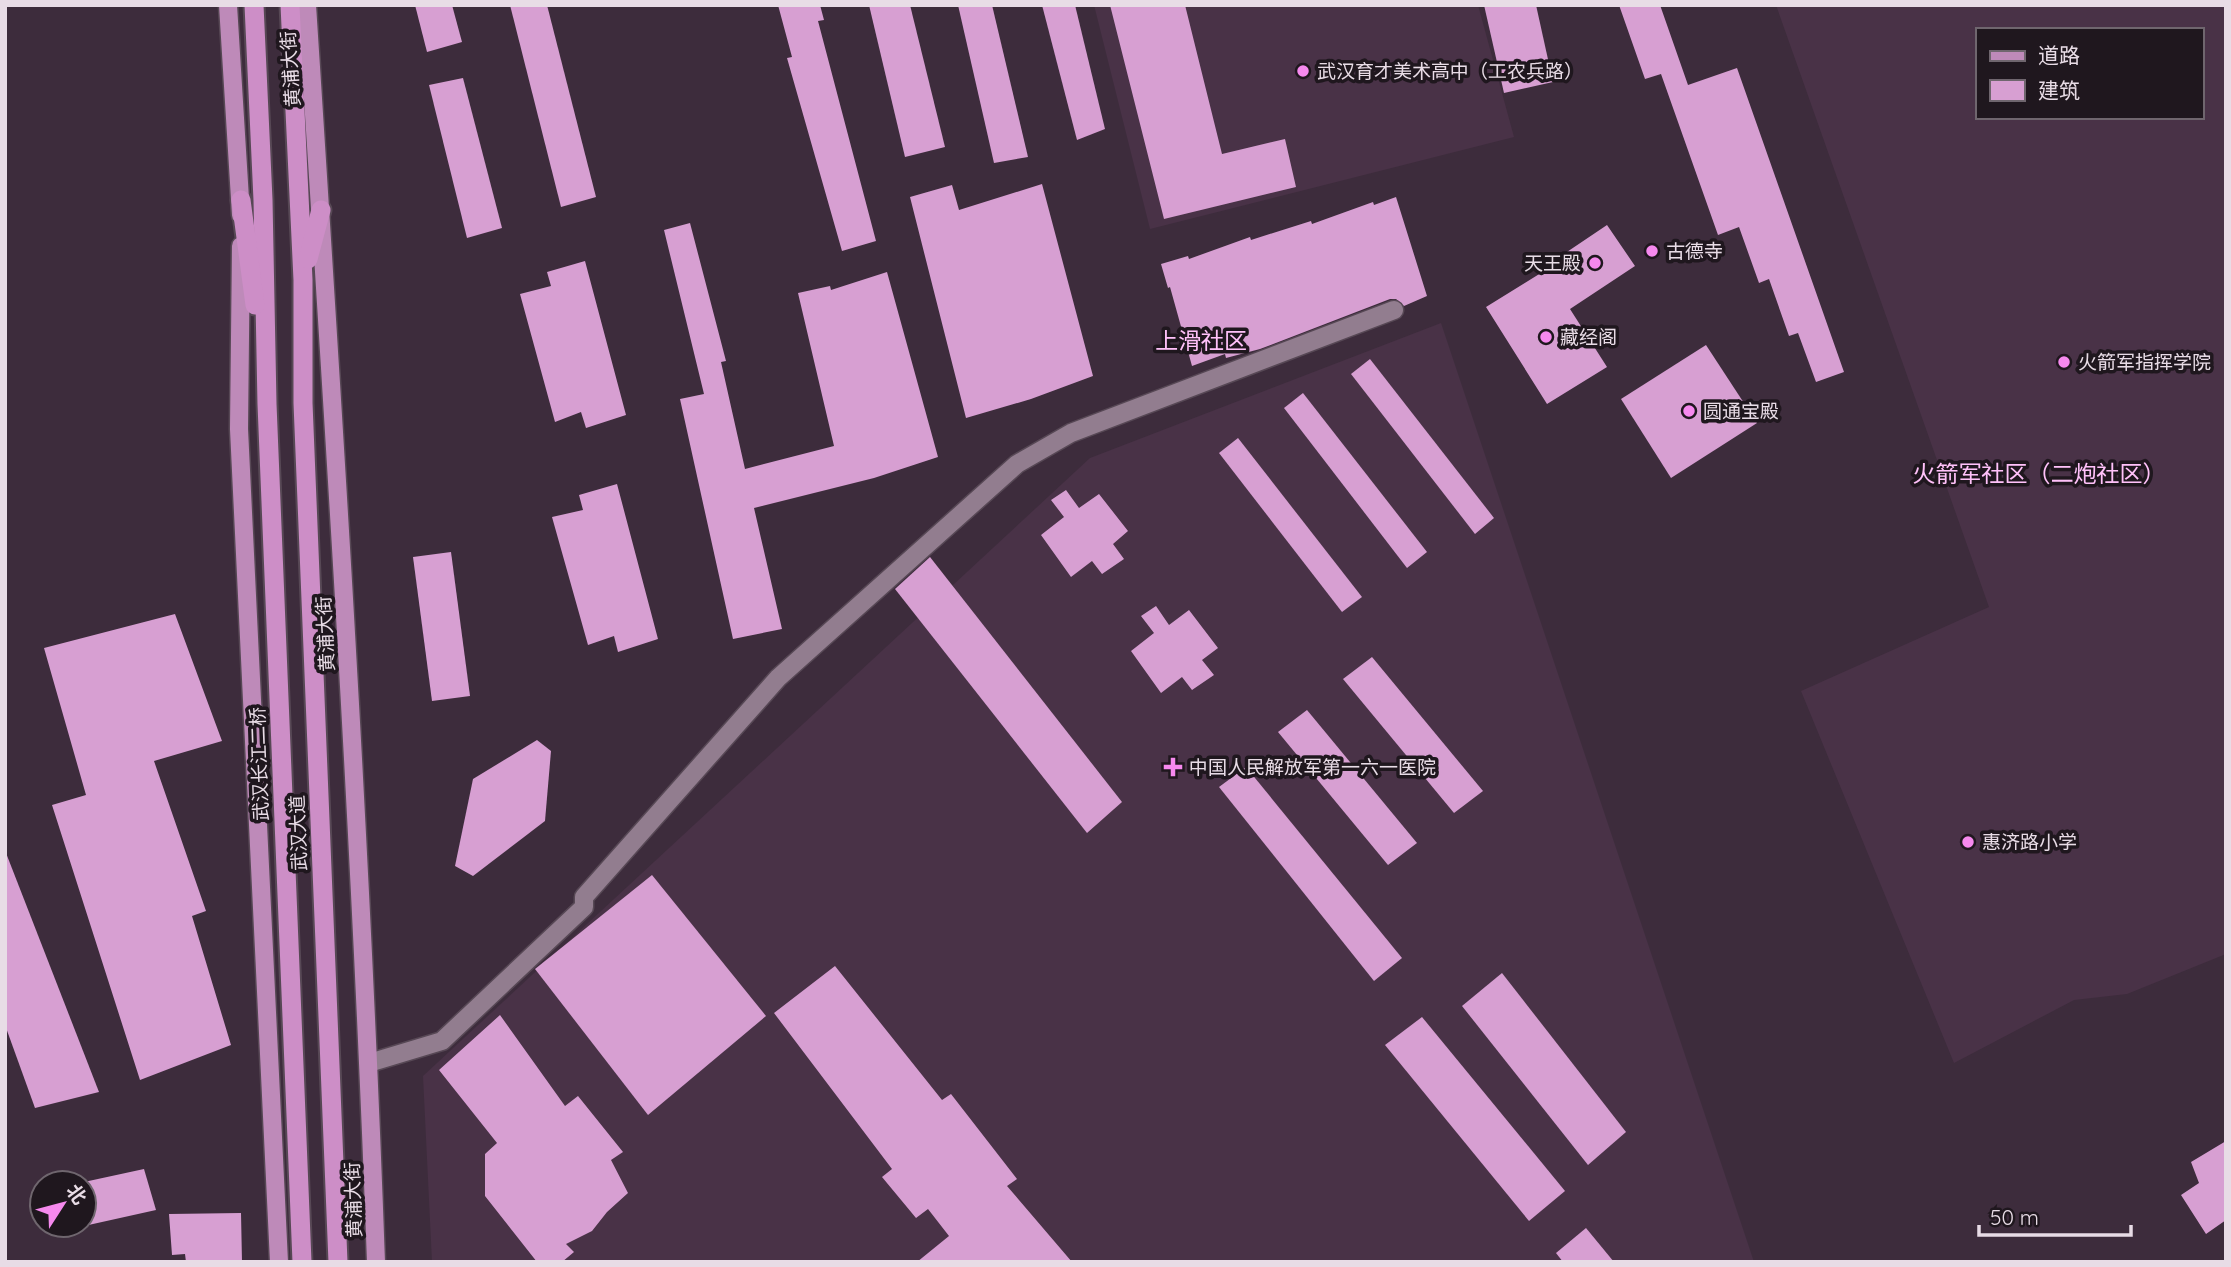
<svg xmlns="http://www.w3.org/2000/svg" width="2231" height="1267" font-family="Quicksand,'Noto Sans SC',sans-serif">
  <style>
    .built { fill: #493247; fill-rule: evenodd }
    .building { fill: #d79fd2 }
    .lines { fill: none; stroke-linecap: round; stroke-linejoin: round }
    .minor-casing { stroke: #574855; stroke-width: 21 }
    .primary-casing { stroke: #574855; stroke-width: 21 }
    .trunk-casing { stroke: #574855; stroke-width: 23 }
    .minor { stroke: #927d8f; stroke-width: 18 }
    .primary { stroke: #be8ab9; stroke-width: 18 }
    .trunk { stroke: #cd8ec7; stroke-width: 19 }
    .poi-dot { fill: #f689ee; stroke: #1f171e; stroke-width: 2.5 }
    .labels { text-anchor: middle; stroke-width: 7; stroke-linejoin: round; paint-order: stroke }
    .street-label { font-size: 19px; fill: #e8dce6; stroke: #1f171e }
    .poi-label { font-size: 19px; fill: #e8dce6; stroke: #1f171e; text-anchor: start }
    .quarter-label { font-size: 23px; fill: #ffc1f9; stroke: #1f171e }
  </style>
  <rect width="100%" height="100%" fill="#3d2c3c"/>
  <g class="built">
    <polygon points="1094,5 1478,5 1514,137 1150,229"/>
    <path d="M 1776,5 L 2226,5 L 2226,954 L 2127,994 L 2074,1000 L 1954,1063 L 1801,691 L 1989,607 ZM 1977,30 L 2201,30 L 2201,117 L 1977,117 Z"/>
    <polygon points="1441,323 1754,1262 432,1262 423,1076 1090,458"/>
  </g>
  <g class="building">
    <polygon points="415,5 452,5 462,42 427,52"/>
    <polygon points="510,5 547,5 596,197 561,207"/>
    <polygon points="778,5 820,5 824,20 818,21 876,241 842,251 787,58 792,57"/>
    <polygon points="869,5 910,5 945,147 905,157"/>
    <polygon points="958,5 992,5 1028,157 994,163"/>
    <polygon points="1042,5 1075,5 1105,129 1077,140"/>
    <polygon points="1110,5 1185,5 1222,154 1285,139 1296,187 1164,219"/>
    <polygon points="1484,5 1536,5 1553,82 1504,93"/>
    <polygon points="1619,5 1660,5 1688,85 1737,68 1844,372 1816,382 1798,333 1789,336 1769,279 1759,283 1739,227 1718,235 1661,74 1645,79"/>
    <polygon points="463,78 502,228 467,238 429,85"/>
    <polygon points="1042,184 1093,376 1031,399 966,418 910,197 952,185 959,210"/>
    <polygon points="1396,197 1427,296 1404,306 1396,299 1390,299 1260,349 1226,358 1225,354 1192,366 1170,287 1168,288 1161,264 1188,256 1189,259 1250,237 1251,240 1311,221 1312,224 1373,202 1374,205"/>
    <polygon points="690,223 726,361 721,362 745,469 834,446 798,293 830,286 831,290 887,272 938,457 874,478 754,508 782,629 733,639 680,399 704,394 664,230"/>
    <polygon points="1607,225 1635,266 1570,309 1607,367 1547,404 1486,307 1557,263 1555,260"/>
    <polygon points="585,261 626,415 586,428 581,412 555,422 520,294 551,286 547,272"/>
    <polygon points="1706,345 1757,423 1671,478 1621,399"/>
    <polygon points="1370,359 1494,518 1475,534 1351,374"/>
    <polygon points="1303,393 1427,552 1407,568 1284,408"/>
    <polygon points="1238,438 1362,597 1342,612 1219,453"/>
    <polygon points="617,484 658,639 618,652 614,636 588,645 552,517 583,510 579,495"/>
    <polygon points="1066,490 1079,508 1099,494 1128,531 1113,544 1124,559 1102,574 1092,561 1071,577 1041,535 1064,517 1051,500"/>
    <polygon points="451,552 470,696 432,701 413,557"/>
    <polygon points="930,557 1122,802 1087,833 895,589"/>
    <polygon points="1156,606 1169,625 1189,610 1218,648 1202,660 1214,675 1192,690 1182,677 1161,693 1131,651 1154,633 1141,616"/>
    <polygon points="175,614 222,741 154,761 206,911 192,916 231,1045 140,1080 52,805 86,795 44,648"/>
    <polygon points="1372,657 1483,791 1454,813 1343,679"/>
    <polygon points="1307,710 1417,843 1388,865 1278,732"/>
    <polygon points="537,740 551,751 545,821 473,876 455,866 473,779"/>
    <polygon points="1246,767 1402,958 1374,981 1219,787"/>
    <polygon points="6,853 99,1092 35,1108 5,1025"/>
    <polygon points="652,875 766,1016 648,1115 535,969"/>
    <polygon points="835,966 942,1100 951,1094 1017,1179 1007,1186 1072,1262 917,1262 949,1236 928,1209 916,1218 882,1177 892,1169 774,1013"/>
    <polygon points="1502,973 1626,1132 1588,1165 1462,1006"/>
    <polygon points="500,1015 565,1106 578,1096 623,1152 611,1160 628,1193 607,1212 592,1231 566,1244 574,1252 562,1262 537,1262 485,1196 485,1154 497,1143 439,1070"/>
    <polygon points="1422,1017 1565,1191 1529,1221 1385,1045"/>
    <polygon points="2226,1141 2226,1220 2206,1234 2181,1195 2199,1183 2191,1162"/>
    <polygon points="144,1169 156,1210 84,1226 84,1182"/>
    <polygon points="241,1213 242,1262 186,1262 185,1254 172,1255 169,1214"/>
    <polygon points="1586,1228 1614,1262 1563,1262 1556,1253"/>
  </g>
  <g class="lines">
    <g class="minor-casing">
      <polyline id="minor" points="369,1063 442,1041 584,907 584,897 778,678 1017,464 1071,433 1394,310"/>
    </g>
    <g class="primary-casing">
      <g id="primary">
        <polyline points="228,5 241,215"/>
        <path d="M 307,5 C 334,424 361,842 376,1262"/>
        <polyline points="241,246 239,429 279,1262"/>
      </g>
    </g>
    <g class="trunk-casing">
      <g id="trunk">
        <polyline points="254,5 263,200 267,404 302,1262"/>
        <polyline points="290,5 303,280 303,403 338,1262"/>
        <polyline points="241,200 255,305"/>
        <polyline points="308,259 321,210"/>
      </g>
    </g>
    <use href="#minor" class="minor"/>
    <use href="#primary" class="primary"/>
    <use href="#trunk" class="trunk"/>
  </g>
  <g class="poi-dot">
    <circle cx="1303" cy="71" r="7"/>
    <circle cx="1652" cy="251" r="7"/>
    <circle cx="1595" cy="263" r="7"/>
    <circle cx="1546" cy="337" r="7"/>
    <circle cx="2064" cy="362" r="7"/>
    <circle cx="1689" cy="411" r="7"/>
    <path d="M1169.5 756.5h7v7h7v7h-7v7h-7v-7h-7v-7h7z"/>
    <circle cx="1968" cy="842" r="7"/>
  </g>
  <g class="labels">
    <g class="street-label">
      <text transform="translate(290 69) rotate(-94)" y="7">黄浦大街</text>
      <text transform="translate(325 634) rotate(-93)" y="7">黄浦大街</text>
      <text transform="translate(259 764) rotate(-92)" y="7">武汉长江二桥</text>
      <text transform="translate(298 833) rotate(-92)" y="7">武汉大道</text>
      <text transform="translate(353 1200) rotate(-92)" y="7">黄浦大街</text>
    </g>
    <g class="poi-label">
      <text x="1317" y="78">武汉育才美术高中（工农兵路）</text>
      <text x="1666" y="258">古德寺</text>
      <text x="1581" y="270" text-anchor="end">天王殿</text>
      <text x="1560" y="344">藏经阁</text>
      <text x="2078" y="369">火箭军指挥学院</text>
      <text x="1703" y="418">圆通宝殿</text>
      <text x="1189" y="774">中国人民解放军第一六一医院</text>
      <text x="1982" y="849">惠济路小学</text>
    </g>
    <g class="quarter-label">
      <text x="1201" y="349">上滑社区</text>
      <text x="2039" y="482">火箭军社区（二炮社区）</text>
    </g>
  </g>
  <rect width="2231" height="1267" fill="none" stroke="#e8dce6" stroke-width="14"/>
  <rect x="1976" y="28" width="228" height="91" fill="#1f171e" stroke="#6f666e" stroke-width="2"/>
  <rect x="1990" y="51" width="35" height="10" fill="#be8ab9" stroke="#6f666e" stroke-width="2"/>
  <text x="2038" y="63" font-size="21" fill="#e8dce6">道路</text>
  <rect x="1990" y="80" width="35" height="21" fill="#d79fd2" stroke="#6f666e" stroke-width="2"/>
  <text x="2038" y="98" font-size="21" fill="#e8dce6">建筑</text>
  <g transform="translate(63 1204) rotate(54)"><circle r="33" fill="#1f171e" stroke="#6f666e" stroke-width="2"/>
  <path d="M0-5L12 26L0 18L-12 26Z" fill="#f689ee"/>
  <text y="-10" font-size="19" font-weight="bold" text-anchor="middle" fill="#e8dce6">北</text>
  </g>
  <path d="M1979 1225v10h152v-10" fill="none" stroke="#e8dce6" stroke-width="3.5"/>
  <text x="1990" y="1225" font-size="21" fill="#e8dce6" stroke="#1f171e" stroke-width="5" paint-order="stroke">50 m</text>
</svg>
